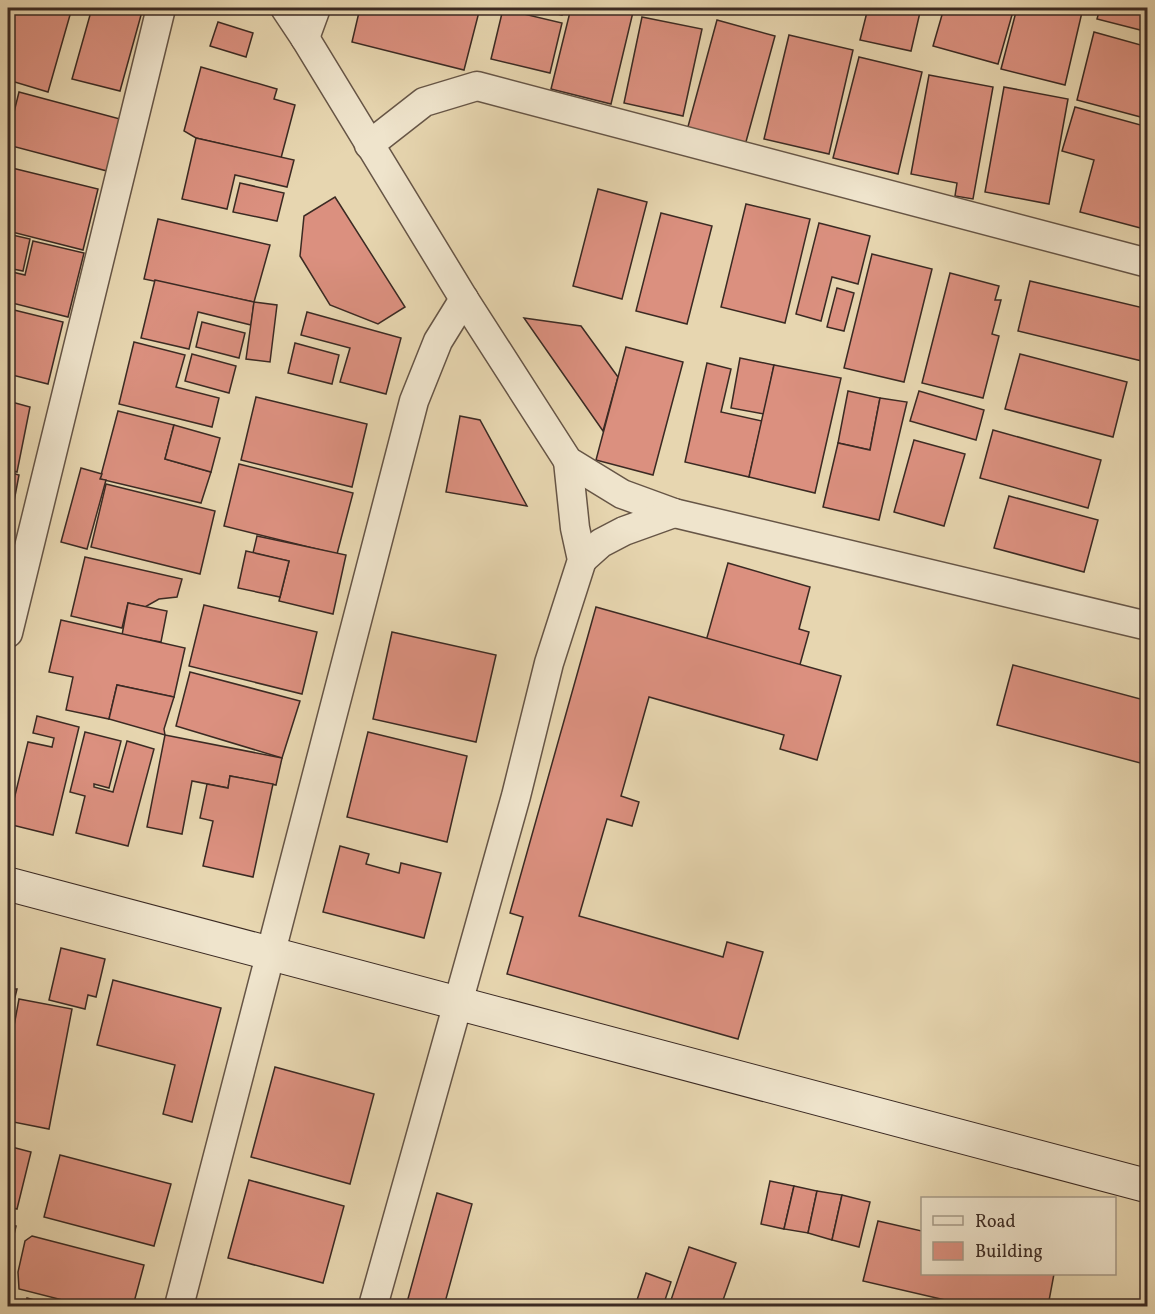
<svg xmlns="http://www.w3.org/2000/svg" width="1155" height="1314" font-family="Vollkorn,serif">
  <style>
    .building { fill: #db907f; stroke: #3b2a23; stroke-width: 1.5 }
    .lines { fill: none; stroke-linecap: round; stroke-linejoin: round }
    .street-casing { stroke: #665546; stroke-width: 31 }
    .secondary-casing { stroke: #3b2a23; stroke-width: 35 }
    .street { stroke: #efe4cc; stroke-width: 28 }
    .secondary { stroke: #efe4cc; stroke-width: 33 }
  </style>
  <rect width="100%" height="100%" fill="#e7d6b0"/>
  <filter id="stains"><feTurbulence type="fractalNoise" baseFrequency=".00333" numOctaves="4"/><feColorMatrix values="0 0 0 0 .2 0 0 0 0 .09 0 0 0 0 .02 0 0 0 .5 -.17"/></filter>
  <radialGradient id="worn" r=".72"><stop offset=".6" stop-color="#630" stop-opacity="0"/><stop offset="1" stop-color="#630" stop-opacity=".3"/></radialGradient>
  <g class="building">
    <polygon points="8,8 72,8 48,92 8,80"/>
    <polygon points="92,8 143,8 120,91 72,79"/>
    <polygon points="360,8 480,8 464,70 352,42"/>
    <polygon points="540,8 564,8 562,15 540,10"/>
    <polygon points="571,8 634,8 611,104 551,89"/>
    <polygon points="868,8 921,8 911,51 860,40"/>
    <polygon points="944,8 1014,8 998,64 933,46"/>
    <polygon points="1017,8 1083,8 1065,85 1001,69"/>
    <polygon points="1100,8 1148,8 1148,32 1097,19"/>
    <polygon points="503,9 562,23 550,73 491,59"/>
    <polygon points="642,17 702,29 683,116 624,103"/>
    <polygon points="717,20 775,36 744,149 686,134"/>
    <polygon points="218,22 253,33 246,57 210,46"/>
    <polygon points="1094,32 1148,47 1148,119 1077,100"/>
    <polygon points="789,35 853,50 829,154 764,139"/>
    <polygon points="859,57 922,72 898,174 833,158"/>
    <polygon points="201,67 277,89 274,99 295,105 281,158 196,138 184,131"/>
    <polygon points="929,75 993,87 973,199 955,196 957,183 911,174"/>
    <polygon points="1004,87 1068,99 1049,204 985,192"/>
    <polygon points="19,92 120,119 107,171 8,145 8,136"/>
    <polygon points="1075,107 1148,127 1148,230 1080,212 1094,160 1062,151"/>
    <polygon points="196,138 294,160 287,187 235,175 227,209 182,199"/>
    <polygon points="8,167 98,189 83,250 8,231"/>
    <polygon points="240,183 284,193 277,221 233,212"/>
    <polygon points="598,189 647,202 622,299 573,286"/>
    <polygon points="335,197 405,307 378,324 330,305 300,256 304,216"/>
    <polygon points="746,204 810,219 785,323 721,307"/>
    <polygon points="661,213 712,226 687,324 636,311"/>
    <polygon points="158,219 270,245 254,302 144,279"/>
    <polygon points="819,223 870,236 858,284 832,277 821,321 796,314"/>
    <polygon points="8,234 30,239 23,271 8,268"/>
    <polygon points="33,241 84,253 68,317 8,302 8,271 25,275"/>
    <polygon points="872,254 932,269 904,382 844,368"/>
    <polygon points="950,273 999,286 995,300 1001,300 992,334 999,336 983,398 922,383"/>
    <polygon points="155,280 254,302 251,325 198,312 189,349 141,338"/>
    <polygon points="1030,281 1148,309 1146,362 1018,331"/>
    <polygon points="837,288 854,293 844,331 827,327"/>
    <polygon points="254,302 277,305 270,362 246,359"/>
    <polygon points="14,310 63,322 48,384 8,374 8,337"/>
    <polygon points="307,312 401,338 386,394 340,382 350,348 301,335"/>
    <polygon points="524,318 581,326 618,377 603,431"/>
    <polygon points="202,322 245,333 239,358 196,347"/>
    <polygon points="134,342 185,355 176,387 219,398 212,427 119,404"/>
    <polygon points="295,343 339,355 332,384 288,373"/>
    <polygon points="626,347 683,362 653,475 596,460"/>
    <polygon points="192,354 236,366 229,393 185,381"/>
    <polygon points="1020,354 1127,382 1113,437 1005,409"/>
    <polygon points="740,358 774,365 764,414 731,408"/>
    <polygon points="707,363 731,369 721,412 762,421 749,477 685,462"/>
    <polygon points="774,365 841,378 815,493 749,477"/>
    <polygon points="848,391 880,398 870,450 838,443"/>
    <polygon points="919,391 984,410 976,440 910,421"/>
    <polygon points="256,397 367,424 352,487 241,460"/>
    <polygon points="880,398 907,402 879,520 823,507 838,443 870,450"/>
    <polygon points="8,401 30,407 17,472 8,470"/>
    <polygon points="118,411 174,425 165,459 211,472 201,503 100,479"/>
    <polygon points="460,416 480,420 527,506 446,492"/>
    <polygon points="174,425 220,438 211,472 165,459"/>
    <polygon points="993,430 1101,460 1088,508 980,478"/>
    <polygon points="914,440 965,454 944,526 894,512"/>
    <polygon points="239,464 353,493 337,554 224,526"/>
    <polygon points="81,468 102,474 100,479 106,480 87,549 61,542"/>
    <polygon points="8,472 19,475 8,533"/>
    <polygon points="106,484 215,511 200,574 91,547"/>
    <polygon points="1009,496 1098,520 1084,572 994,548"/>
    <polygon points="257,536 346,555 333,614 279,601 289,561 253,553"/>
    <polygon points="246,551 289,561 280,597 238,588"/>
    <polygon points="85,557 182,579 177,597 159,599 145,607 128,603 122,628 71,616"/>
    <polygon points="728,563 810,587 799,629 809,632 799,668 706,641"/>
    <polygon points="128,603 167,611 161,642 122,635"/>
    <polygon points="204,605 317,632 302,694 189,666"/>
    <polygon points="596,607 841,676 817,760 780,749 784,735 649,697 621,796 639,802 632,826 607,819 579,916 723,957 727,942 763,952 738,1039 507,974 523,917 510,913"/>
    <polygon points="61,620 185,648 174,697 117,685 109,719 66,710 73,677 49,672"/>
    <polygon points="392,632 496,655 476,742 373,719"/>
    <polygon points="1013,665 1148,701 1148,765 997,725"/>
    <polygon points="190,672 300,701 282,758 176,726"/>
    <polygon points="117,685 174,697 164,729 165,735 109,719"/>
    <polygon points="37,716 79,727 53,835 8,824 28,742 52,747 54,738 33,733"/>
    <polygon points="85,732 121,741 109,788 94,784 94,787 113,792 127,741 154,749 128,846 76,833 85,796 70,792"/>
    <polygon points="368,732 467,756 447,842 347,817"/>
    <polygon points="165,735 282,758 276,785 230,776 228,788 192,781 182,834 147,827"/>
    <polygon points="230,776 273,784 253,877 203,866 213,821 200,818 207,784 228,788"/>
    <polygon points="340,846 369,854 366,864 399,873 401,863 441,873 424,938 323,912"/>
    <polygon points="61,948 105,959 96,997 88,995 85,1009 49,1000"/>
    <polygon points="113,980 221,1008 192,1122 163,1114 175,1065 97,1045"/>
    <polygon points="8,989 17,989 8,1026"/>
    <polygon points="19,999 72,1009 49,1129 8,1121 8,1058"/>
    <polygon points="275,1067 374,1094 350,1184 251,1157"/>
    <polygon points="8,1146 31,1152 17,1209 8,1207"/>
    <polygon points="60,1155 171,1184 154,1246 44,1217"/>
    <polygon points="249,1180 344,1206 323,1283 228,1258"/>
    <polygon points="770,1181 794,1186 784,1229 761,1224"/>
    <polygon points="794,1186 817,1191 808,1233 784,1229"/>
    <polygon points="817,1191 842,1195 832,1240 808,1233"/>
    <polygon points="437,1193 472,1204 444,1306 406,1306"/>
    <polygon points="842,1195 870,1202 859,1247 832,1240"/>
    <polygon points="878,1221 922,1231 922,1274 1054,1274 1048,1306 971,1306 863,1281"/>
    <polygon points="8,1224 16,1226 8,1261"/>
    <polygon points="32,1236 144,1265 133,1306 86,1306 19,1289 18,1272 25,1241"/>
    <polygon points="689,1247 736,1263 721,1306 669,1306"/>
    <polygon points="646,1273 671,1282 663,1306 635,1306"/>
    <polygon points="27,1298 56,1306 25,1306"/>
  </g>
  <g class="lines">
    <g class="street-casing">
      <g id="street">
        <polyline points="285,8 305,38 464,299 568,461 622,494 674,513 1148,626"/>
        <polyline points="305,38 316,8"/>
        <polyline points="369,145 424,102 477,86 1148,263"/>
        <polyline points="582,560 601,543 624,531 674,513"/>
        <polyline points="8,633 161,8"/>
        <polyline points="179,1306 414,401 438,341 464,299"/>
        <polyline points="373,1306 516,796 549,663 582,560 575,528 568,461"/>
      </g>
    </g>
    <g class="secondary-casing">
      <polyline id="secondary" points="8,884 1148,1186"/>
    </g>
    <use href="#street" class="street"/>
    <use href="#secondary" class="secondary"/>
  </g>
  <rect width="1155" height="1314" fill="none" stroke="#e7d6b0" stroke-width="30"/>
  <rect x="9" y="9" width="1137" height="1296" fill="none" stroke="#3b2a23" stroke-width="3"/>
  <rect x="15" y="15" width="1125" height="1284" fill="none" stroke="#3b2a23" stroke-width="1.5"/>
  <rect x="921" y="1197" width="195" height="78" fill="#efe4cc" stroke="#a79a88" stroke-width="1.5"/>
  <rect x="933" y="1216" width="30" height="9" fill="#efe4cc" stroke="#a79a88" stroke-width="1.5"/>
  <text x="975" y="1227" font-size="18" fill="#3b2a23">Road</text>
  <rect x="933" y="1242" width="30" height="18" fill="#db907f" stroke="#a79a88" stroke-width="1.5"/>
  <text x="975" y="1257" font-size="18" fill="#3b2a23">Building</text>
  <rect width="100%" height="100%" filter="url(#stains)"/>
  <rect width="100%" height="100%" fill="url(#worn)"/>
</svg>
